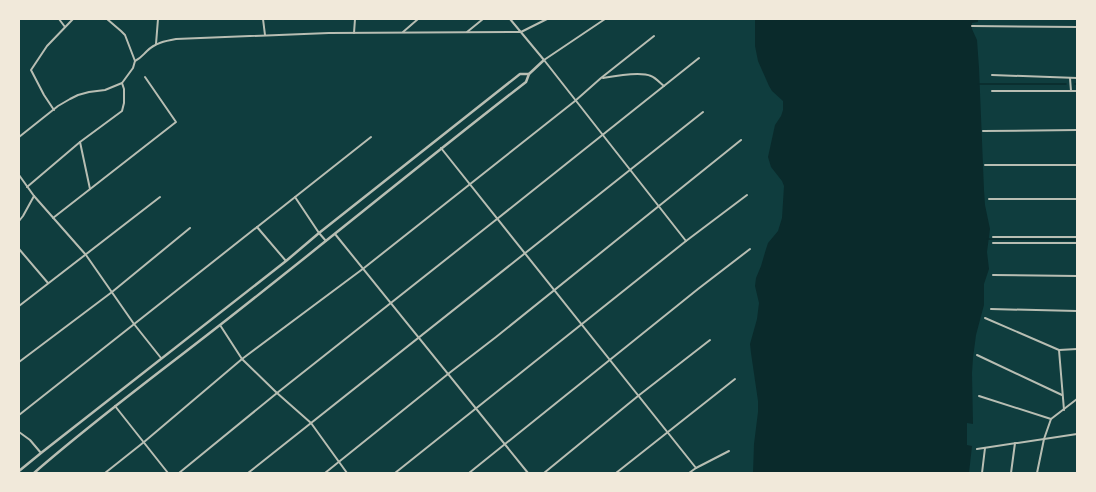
<svg xmlns="http://www.w3.org/2000/svg" width="1096" height="492" font-family="'Titillium Web',sans-serif">
  <style>
    .water { fill: #0a2a2b }
    .lines { fill: none; stroke-linecap: round; stroke-linejoin: round }
    .stream { stroke: #0a2a2b; stroke-width: 1.5 }
    .minor { stroke: #b8beb3; stroke-width: 2 }
    .tertiary { stroke: #b8beb3; stroke-width: 2.5 }
  </style>
  <rect width="100%" height="100%" fill="#0f3d3e"/>
  <polygon class="water" points="755,19 978,19 978,22 972,23 972,29 977,40 979,68 984,190 985,205 990,229 987,252 989,269 984,284 984,305 976,335 973,358 972,373 973,424 967,423 967,445 972,446 969,473 753,473 754,444 758,412 758,401 751,353 750,344 757,319 759,303 755,286 756,278 761,266 766,249 768,243 778,231 782,218 784,186 782,181 771,167 768,157 775,125 781,116 783,110 783,101 772,91 769,86 758,61 755,46"/>
  <g class="lines">
    <g class="stream">
      <polyline points="978,84 1066,84"/>
      <polyline points="1075,84 1077,84"/>
      <polyline points="987,239 1077,240"/>
    </g>
    <g class="minor">
      <polyline points="59,19 65,27"/>
      <polyline points="107,19 121,31 125,35 135,61"/>
      <polyline points="263,19 265,35"/>
      <polyline points="510,19 544,60 686,241"/>
      <polyline points="972,26 1077,27"/>
      <polyline points="403,32 418,19"/>
      <polyline points="467,32 483,19"/>
      <polyline points="354,33 355,19"/>
      <polyline points="156,44 158,19"/>
      <polyline points="544,60 605,19"/>
      <polyline points="992,75 1077,78"/>
      <path d="M 603,78 C 614,76 640,71 651,76 C 656,78 660,83 664,86"/>
      <polyline points="1070,78 1071,91"/>
      <polyline points="992,91 1077,91"/>
      <polyline points="54,110 44,95 31,70 47,46 73,19"/>
      <polyline points="983,131 1077,130"/>
      <path d="M 19,137 L 58,106 L 70,99 L 78,95 L 89,92 L 105,90 L 122,83 L 133,68 L 135,61 C 141,58 142,56 147,51 C 155,43 165,41 176,39 L 329,33 L 521,32 L 547,19"/>
      <polyline points="80,142 90,189"/>
      <polyline points="441,148 696,468"/>
      <polyline points="985,165 1077,165"/>
      <polyline points="19,175 34,196 86,255 134,324 161,358"/>
      <polyline points="27,187 80,142 122,111 124,103 124,89 122,83"/>
      <polyline points="295,197 319,233 326,241"/>
      <polyline points="989,199 1077,199"/>
      <polyline points="53,218 176,122 145,77"/>
      <polyline points="19,221 23,216 34,196"/>
      <polyline points="257,227 286,261"/>
      <polyline points="335,234 528,473"/>
      <polyline points="993,237 1077,237"/>
      <polyline points="993,243 1077,243"/>
      <polyline points="19,249 48,283"/>
      <polyline points="993,275 1077,276"/>
      <polyline points="19,306 160,197"/>
      <polyline points="991,309 1077,311"/>
      <polyline points="985,318 1059,350 1077,349"/>
      <polyline points="220,325 242,359 277,393 311,423 347,473"/>
      <polyline points="1059,350 1064,410"/>
      <polyline points="977,355 1062,395"/>
      <polyline points="19,362 112,292 190,228"/>
      <polyline points="979,396 1051,419"/>
      <polyline points="115,406 168,473"/>
      <polyline points="19,415 371,137"/>
      <polyline points="19,432 30,440 41,453"/>
      <polyline points="977,449 1077,434"/>
      <polyline points="105,473 144,442 242,359 364,268 575,101 601,78 654,36"/>
      <polyline points="179,473 277,393 497,219 699,58"/>
      <polyline points="248,473 703,112"/>
      <polyline points="325,473 448,374 496,337 741,140"/>
      <polyline points="395,473 686,241 747,195"/>
      <polyline points="469,473 698,289 750,249"/>
      <polyline points="544,473 638,396 710,340"/>
      <polyline points="616,473 735,379"/>
      <polyline points="689,473 696,468 729,451"/>
      <polyline points="982,473 985,448"/>
      <polyline points="1011,473 1015,443"/>
      <polyline points="1037,473 1044,439 1051,419 1077,399"/>
    </g>
    <g class="tertiary">
      <polyline points="19,471 41,453 286,261 319,233 520,74 529,74"/>
      <path d="M 34,473 C 98,417 167,367 234,314 C 332,237 428,158 526,82 L 529,74 L 544,60"/>
    </g>
  </g>
  <rect width="1096" height="492" fill="none" stroke="#f1e9da" stroke-width="40"/>
</svg>
